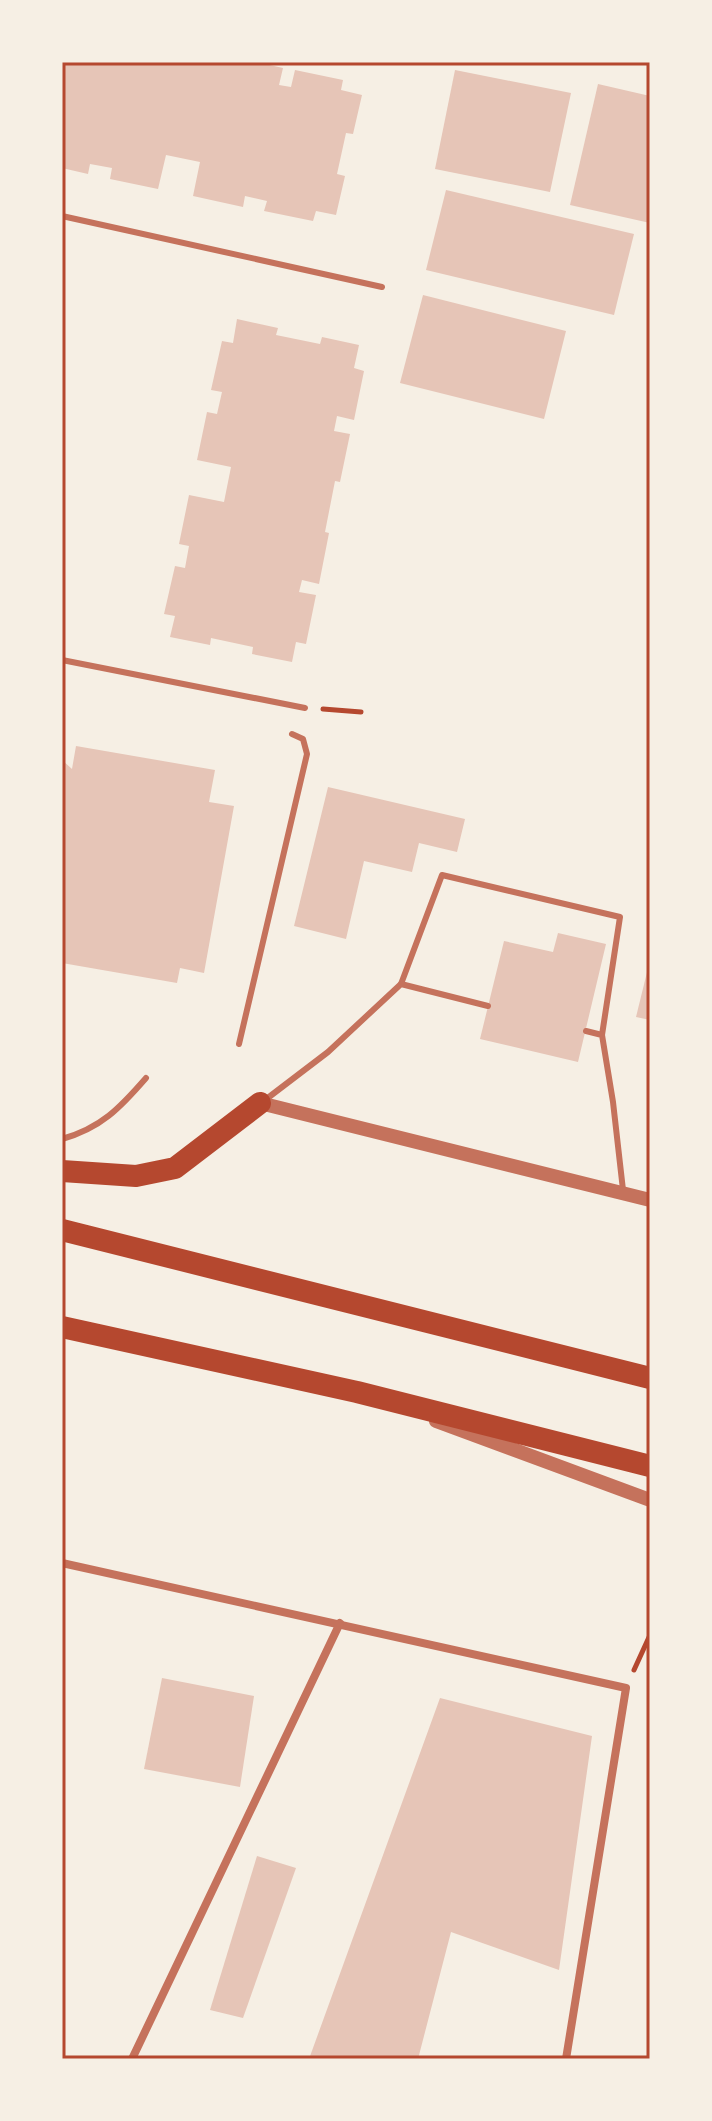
<svg xmlns="http://www.w3.org/2000/svg" width="712" height="2121" font-family="'Exo 2',sans-serif">
  <style>
    .building { fill: #e6c5b7 }
    .lines { fill: none; stroke-linecap: round; stroke-linejoin: round }
    .path { stroke: #b5482f; stroke-width: 5 }
    .service { stroke: #c5725c; stroke-width: 6 }
    .minor { stroke: #c5725c; stroke-width: 8 }
    .tertiary { stroke: #c5725c; stroke-width: 14 }
    .trunk { stroke: #b5482f; stroke-width: 22 }
    .neatline { fill: none; stroke: #b5482f; stroke-width: 3 }
  </style>
  <rect width="100%" height="100%" fill="#f6efe4"/>
  <g class="building">
    <polygon points="62,62 256,62 283,68 279,85 291,87 295,70 343,80 341,90 362,95 353,134 346,133 337,174 345,176 336,215 316,211 313,221 264,211 267,201 245,196 243,207 193,196 200,162 166,155 158,189 110,179 112,168 90,164 88,174 62,168"/>
    <polygon points="455,70 571,93 550,192 435,169"/>
    <polygon points="598,84 650,96 650,223 570,205"/>
    <polygon points="446,190 634,234 614,315 426,270"/>
    <polygon points="423,295 566,331 544,419 400,383"/>
    <polygon points="237,319 278,328 276,335 320,344 322,337 359,345 354,368 364,371 354,420 337,416 334,431 350,434 340,482 335,481 325,532 329,533 319,584 302,580 299,592 316,595 306,644 296,642 292,662 252,654 253,647 211,638 210,645 170,637 175,616 164,614 175,566 185,568 189,546 179,544 189,495 224,502 231,467 197,460 207,412 217,414 222,392 211,390 222,341 233,343"/>
    <polygon points="76,746 215,770 209,802 234,806 204,973 180,968 177,983 62,963 62,760 72,769"/>
    <polygon points="328,787 465,819 457,852 419,843 412,872 364,861 346,939 294,926"/>
    <polygon points="558,933 606,944 578,1062 480,1039 504,941 553,952"/>
    <polygon points="649,964 650,964 650,1020 636,1017"/>
    <polygon points="162,1678 254,1696 240,1787 144,1769"/>
    <polygon points="440,1698 592,1736 559,1970 451,1932 418,2059 309,2059"/>
    <polygon points="257,1856 296,1868 243,2018 210,2010"/>
  </g>
  <g class="lines">
    <g class="path">
      <polyline points="323,709 361,712"/>
      <polyline points="634,1670 650,1635"/>
    </g>
    <g class="service">
      <polyline points="62,216 382,287"/>
      <polyline points="62,660 305,708"/>
      <polyline points="401,984 442,875 620,917 602,1035"/>
      <polyline points="586,1031 602,1035 613,1102 623,1190"/>
      <polyline points="239,1044 307,754 303,739 292,734"/>
      <polyline points="265,1100 328,1052 401,984 488,1006"/>
      <path d="M 62,1139 C 101,1128 120,1108 146,1078"/>
    </g>
    <g class="minor">
      <polyline points="62,1563 626,1688 566,2059"/>
      <polyline points="132,2059 340,1623"/>
    </g>
    <g class="tertiary">
      <polyline points="260,1103 650,1200"/>
      <polyline points="436,1421 650,1500"/>
    </g>
    <g class="trunk">
      <polyline points="62,1171 136,1176 175,1168 260,1103"/>
      <polyline points="62,1230 650,1378"/>
      <polyline points="62,1327 357,1392 650,1466"/>
    </g>
  </g>
  <rect width="712" height="2121" fill="none" stroke="#f6efe4" stroke-width="128"/>
  <rect x="64" y="64" width="584" height="1993" class="neatline"/>
</svg>
